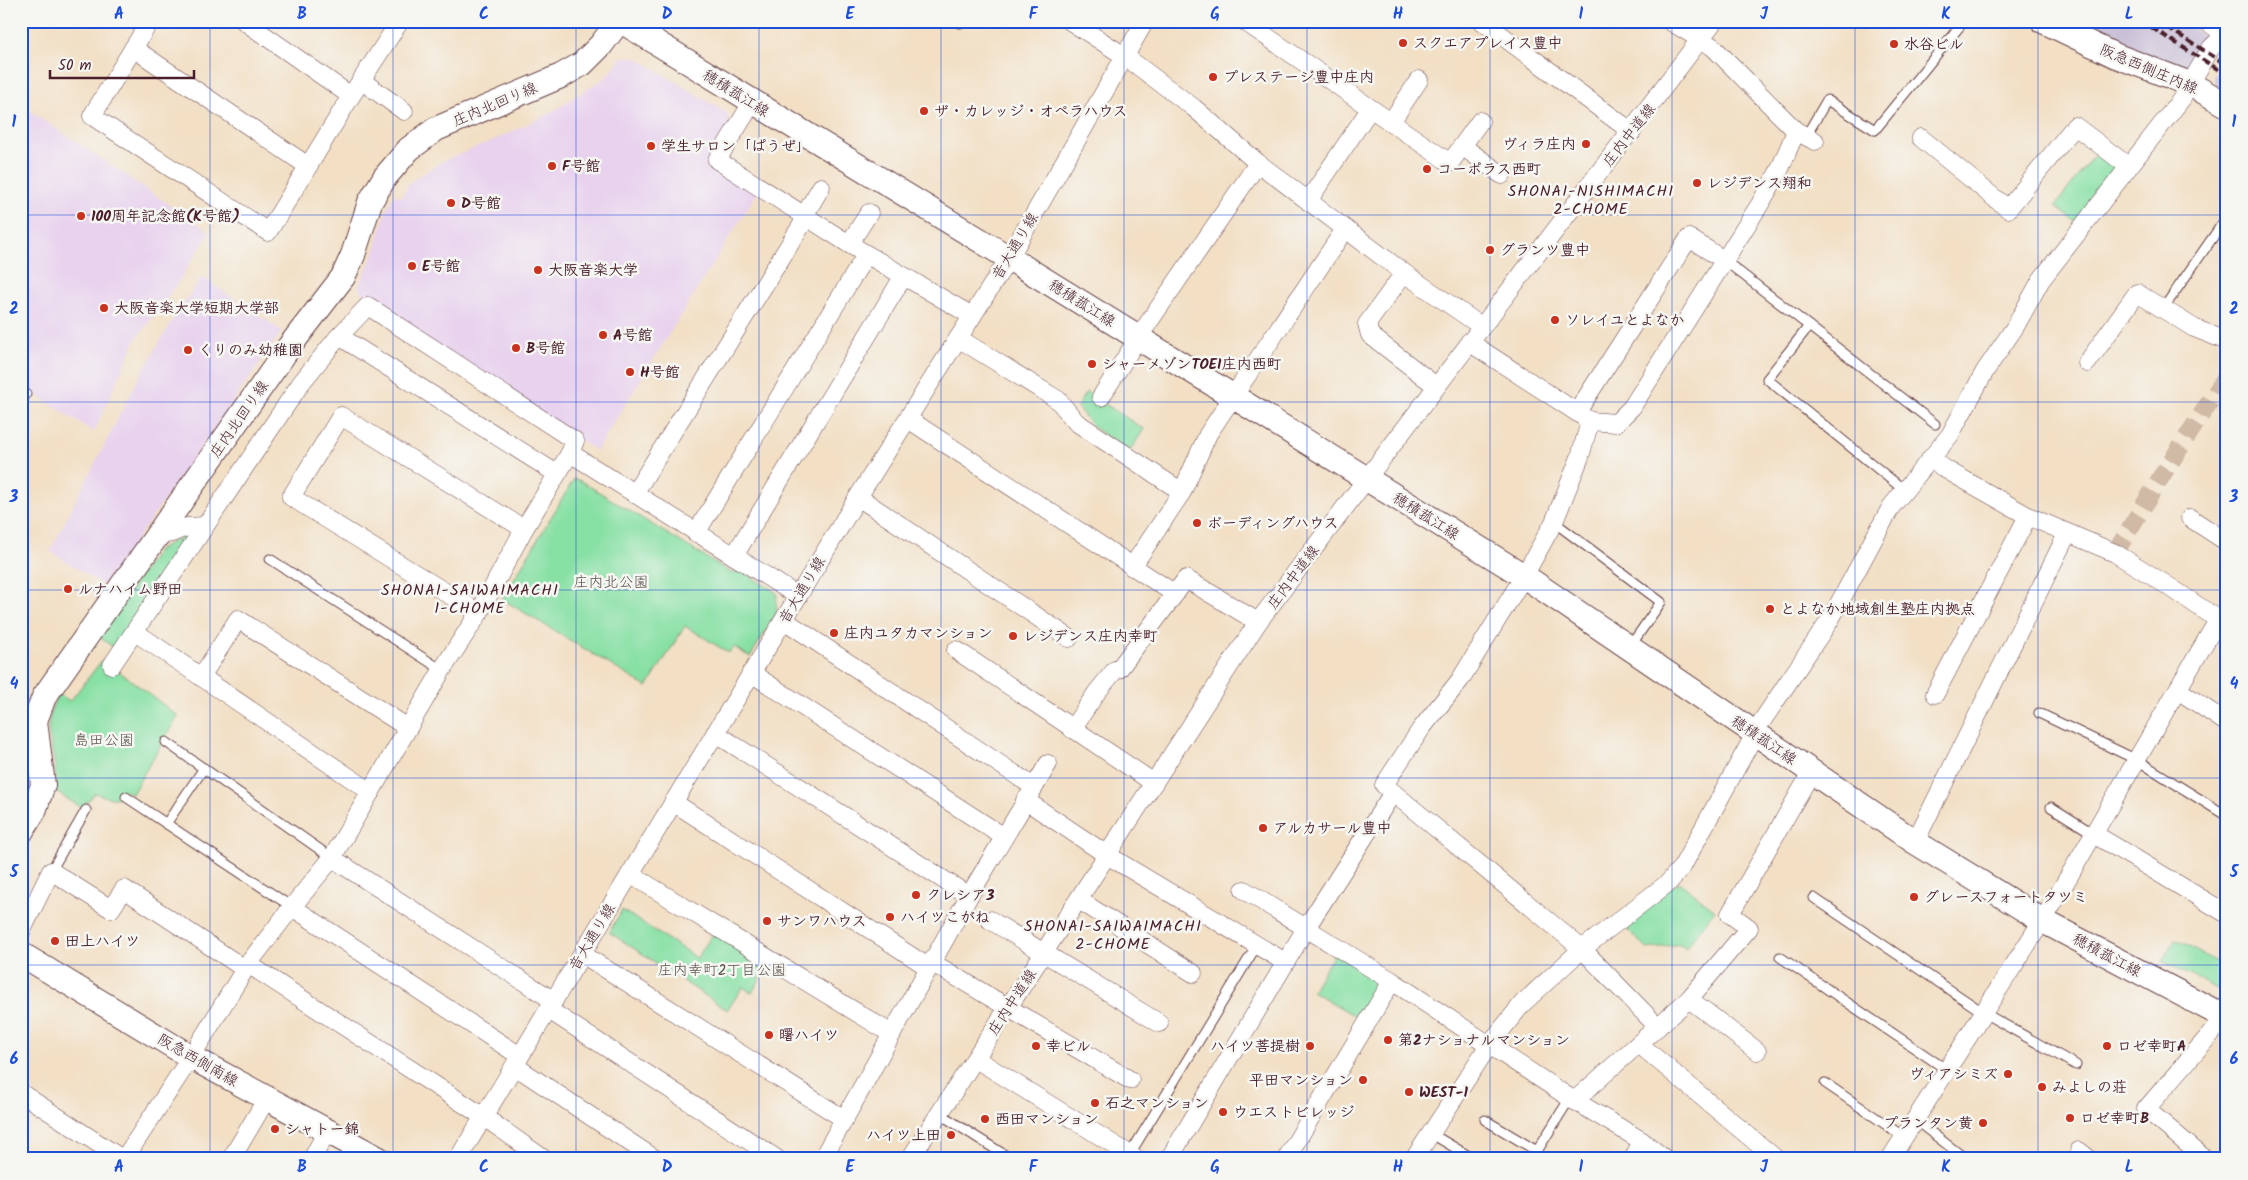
<svg xmlns="http://www.w3.org/2000/svg" width="2248" height="1180" font-family="Kalam,'Klee One',sans-serif">
  <style>
    .built { fill: #e8d2ee }
    .industrial { fill: #c9bfd7 }
    .green { fill: #87e0a4; stroke: #688068 }
    .lines { fill: none; stroke-linecap: round; stroke-linejoin: round }
    .street-tunnel { stroke: #d0b9a5; stroke-width: 18; stroke-dasharray: 18 9; stroke-linecap: butt }
    .lane-casing { stroke: #633c42; stroke-width: 11 }
    .street-casing { stroke: #633c42; stroke-width: 19 }
    .secondary-casing { stroke: #633c42; stroke-width: 26 }
    .lane { stroke: #fff; stroke-width: 9 }
    .street { stroke: #fff; stroke-width: 18 }
    .secondary { stroke: #fff; stroke-width: 24 }
    .rail { stroke: #4a1f2b; stroke-width: 4; stroke-dasharray: 8 4; stroke-linecap: butt }
    .grid { fill: none; stroke: #1d4ed8; stroke-width: 1; stroke-opacity: 0.55 }
    .poi-dot { fill: #c8321e; stroke: #f6f6f2; stroke-width: 2 }
    .labels { text-anchor: middle; stroke-width: 5; stroke-linejoin: round; paint-order: stroke }
    .poi-label { font-size: 15px; font-weight: bold; fill: #4a1f2b; stroke: #f6f6f2; text-anchor: start }
    .street-label { font-size: 15px; fill: #4a1f2b; stroke: #f6f6f2 }
    .park-label { font-size: 15px; fill: #594f49; stroke: #f6f6f2 }
    .neighbourhood-label { font-size: 16px; letter-spacing: 1px; fill: #4a1f2b; stroke: #f6f6f2 }
    .neatline { fill: none; stroke: #1d4ed8; stroke-width: 2 }
    .grid-label { font-size: 16px; text-anchor: middle; font-weight: bold; fill: #1d4ed8 }
  </style>
  <rect width="100%" height="100%" fill="#f6f6f2"/>
  <filter id="ink" filterUnits="userSpaceOnUse"><feTurbulence type="fractalNoise" baseFrequency=".02" numOctaves="2"/><feDisplacementMap in="SourceGraphic" scale="10" xChannelSelector="R" yChannelSelector="G"/><feConvolveMatrix kernelMatrix="1 2 1 2 8 2 1 2 1" color-interpolation-filters="sRGB"/></filter>
  <filter id="wash" filterUnits="userSpaceOnUse"><feTurbulence type="fractalNoise" baseFrequency=".0096" numOctaves="4" result="noise"/><feDisplacementMap in="SourceGraphic" scale="20" xChannelSelector="R" yChannelSelector="G"/><feGaussianBlur stdDeviation="1.12" result="paint"/><feColorMatrix in="noise" values="0 0 0 0 0 0 0 0 0 0 0 0 0 0 0 0 0 1.4 0 .05"/><feComposite in="paint" operator="in"/></filter>
  <g filter="url(#wash)">
    <rect width="100%" height="100%" fill="#f2dfc4"/>
    <g class="built">
      <polygon points="623,57 635,57 728,114 729,125 707,160 757,193 596,451 367,300 358,287 374,253 387,208 395,194 401,197 409,183 443,161 494,140 547,115 606,77"/>
      <polygon points="21,105 210,232 175,287 135,341 94,432 21,385"/>
      <polygon points="202,277 282,331 104,586 50,551 137,381 176,314"/>
    </g>
    <g class="industrial">
      <polygon points="2061,21 2186,21 2207,39 2187,74"/>
      <polygon points="2227,55 2227,91 2215,85 2213,77"/>
    </g>
    <g class="green">
      <polygon points="2097,151 2120,168 2078,224 2055,206"/>
      <polygon points="1086,392 1144,429 1130,451 1095,429 1077,407"/>
      <polygon points="574,479 581,481 733,574 740,570 777,593 776,614 750,657 734,647 729,653 685,626 647,687 502,599"/>
      <polygon points="193,532 117,650 98,636 158,550 187,533"/>
      <path d="M 103,659 L 178,716 L 132,794 L 126,791 C 117,803 107,797 95,793 L 82,808 L 56,792 L 55,767 L 48,729 L 51,710 L 58,694 L 70,701 Z"/>
      <polygon points="1679,882 1715,910 1686,948 1681,944 1647,949 1621,923"/>
      <polygon points="622,910 697,958 714,932 768,965 752,993 743,987 727,1010 609,932"/>
      <polygon points="2175,939 2227,968 2227,994 2162,961"/>
      <polygon points="1336,951 1382,985 1360,1019 1312,991"/>
    </g>
  </g>
  <g filter="url(#ink)">
    <g class="lines">
      <polyline class="street-tunnel" points="2115,553 2161,477 2227,375"/>
      <g class="lane-casing">
        <g id="lane">
          <polyline points="956,21 960,23"/>
          <polyline points="1806,136 1827,100 1875,130 1964,21"/>
          <polyline points="1724,260 1935,424"/>
          <polyline points="2163,309 2227,217"/>
          <polyline points="1809,326 1767,379 1904,490"/>
          <polyline points="21,402 26,394"/>
          <polyline points="1554,522 1661,602 1629,648"/>
          <polyline points="270,559 442,670"/>
          <polyline points="2039,713 2137,760 2227,816"/>
          <polyline points="166,742 332,858"/>
          <polyline points="126,797 292,907"/>
          <polyline points="2051,807 2094,834"/>
          <polyline points="166,824 204,768"/>
          <polyline points="51,871 86,810"/>
          <polyline points="1814,898 1984,1013 2076,1065"/>
          <polyline points="1780,957 1947,1070"/>
          <polyline points="1825,1083 1904,1137"/>
          <polyline points="940,1114 1011,1159"/>
          <polyline points="1485,1120 1537,1151 1570,1098"/>
          <polyline points="1915,1120 1966,1159"/>
          <polyline points="1430,1133 1474,1159"/>
          <polyline points="1130,1154 1257,945"/>
        </g>
      </g>
      <g class="street-casing">
        <g id="street">
          <polyline points="150,21 92,116 268,232 351,96 400,21"/>
          <polyline points="244,21 351,96"/>
          <polyline points="1070,21 1126,57 1194,108 1258,163 1404,273 1481,326"/>
          <polyline points="1244,21 1450,163 1480,121"/>
          <polyline points="1482,21 1632,132"/>
          <polyline points="2206,21 2225,34"/>
          <polyline points="133,48 308,166"/>
          <polyline points="362,81 404,111"/>
          <polyline points="2190,84 2211,48 2227,32"/>
          <polyline points="752,103 717,160 849,244 972,316"/>
          <polyline points="1391,122 1419,80"/>
          <polyline points="1796,131 1815,141"/>
          <polyline points="1921,138 2008,209 2075,126 2128,166"/>
          <polyline points="1462,146 1502,175"/>
          <polyline points="1308,201 1370,109"/>
          <polyline points="804,216 821,187"/>
          <polyline points="849,244 869,213"/>
          <polyline points="1404,273 1367,324 1370,335 1436,386"/>
          <polyline points="339,336 557,474"/>
          <polyline points="958,338 1058,400 1076,422 1182,492"/>
          <polyline points="1469,342 1590,421 1580,457 1554,522 1524,576 1460,680 1421,729 1384,785 1582,949 1658,1027"/>
          <polyline points="2087,363 2137,293 2194,328 2227,341"/>
          <polyline points="1101,397 1138,338 1258,163"/>
          <polyline points="1577,412 1689,238 1724,260"/>
          <polyline points="908,419 1175,594"/>
          <polyline points="1590,421 1616,423 1632,407 1760,204 1779,171 1796,131 1713,47 1670,21"/>
          <polyline points="1932,459 1945,469 2028,516 2115,553 2173,589 2226,625"/>
          <polyline points="634,494 806,218"/>
          <polyline points="858,497 1069,638"/>
          <polyline points="2190,518 2227,542"/>
          <polyline points="696,533 866,255"/>
          <polyline points="159,535 172,533 187,527 204,526"/>
          <polyline points="734,556 903,277"/>
          <polyline points="1132,567 1182,492 1208,434 1345,229"/>
          <polyline points="479,613 291,497 341,416 524,529"/>
          <polyline points="784,620 1034,787"/>
          <polyline points="135,632 371,792"/>
          <polyline points="956,650 1154,783"/>
          <polyline points="112,665 301,383 339,336 368,306 575,441 570,453"/>
          <polyline points="751,673 1004,837"/>
          <polyline points="201,677 238,619 408,728"/>
          <polyline points="2178,690 2227,723"/>
          <polyline points="1935,694 2028,516"/>
          <polyline points="1762,721 1830,620 1891,507 1950,435 1985,371 2015,327 2041,280 2183,97"/>
          <polyline points="1072,729 1097,692 1115,670 1119,669 1186,579 1258,622"/>
          <polyline points="715,733 969,896"/>
          <polyline points="1025,800 1107,855 1285,962"/>
          <polyline points="673,802 928,967"/>
          <polyline points="2094,834 2227,914"/>
          <polyline points="1915,842 2067,534"/>
          <polyline points="332,858 554,1001"/>
          <polyline points="630,874 892,1034"/>
          <polyline points="1244,890 1392,981 1570,1098 1642,1141 1665,1159"/>
          <polyline points="1079,900 1193,973"/>
          <polyline points="292,907 520,1056"/>
          <polyline points="990,920 1159,1023"/>
          <polyline points="21,932 51,871 111,909 124,889 245,969"/>
          <polyline points="582,954 844,1119"/>
          <polyline points="931,962 1130,1080"/>
          <polyline points="248,964 484,1117 544,1159"/>
          <polyline points="1689,999 1757,1051"/>
          <polyline points="549,1010 777,1159"/>
          <polyline points="1639,1044 1776,1159"/>
          <polyline points="976,1059 1137,1159"/>
          <polyline points="515,1066 655,1159"/>
          <polyline points="21,1093 122,1159"/>
          <polyline points="1574,1101 1689,999 1749,928 1730,914 1811,773"/>
          <polyline points="2079,1151 2089,1159"/>
          <polyline points="124,1159 191,1057 248,964 292,907 332,858 442,670 479,613 524,529 570,453 798,596"/>
          <polyline points="231,1159 267,1098"/>
          <polyline points="312,1159 327,1131"/>
          <polyline points="458,1159 858,497 1009,258 1145,21"/>
          <polyline points="822,1159 969,896 1048,764"/>
          <polyline points="910,1159 1258,622 1714,21"/>
          <polyline points="1169,1159 1306,928 1392,794"/>
          <polyline points="1286,1159 1392,981"/>
          <polyline points="1414,1159 1489,1045 1523,1003 1582,949 1668,883 1682,867 1755,734"/>
          <polyline points="1633,1159 1642,1141"/>
          <polyline points="1890,1159 2051,907 2218,620"/>
          <polyline points="2205,1159 2146,1109 2227,1015"/>
        </g>
      </g>
      <g class="secondary-casing">
        <g id="secondary">
          <polyline points="621,21 1009,258 1524,576 1915,842 2043,921 2227,1018"/>
          <polyline points="2043,21 2114,55 2190,84 2227,105"/>
          <polyline points="21,832 34,811 43,785 35,721 44,697 289,347 343,277 353,255 370,202 385,177 409,149 436,129 561,76 582,64 601,45 619,21"/>
          <polyline points="21,954 191,1057 379,1159"/>
        </g>
      </g>
      <use href="#lane" class="lane"/>
      <use href="#street" class="street"/>
      <use href="#secondary" class="secondary"/>
      <g class="rail">
        <polyline points="2141,21 2227,75"/>
        <polyline points="2157,21 2227,65"/>
      </g>
    </g>
  </g>
  <path class="grid" d="M 210,21 L 210,1159M 393,21 L 393,1159M 576,21 L 576,1159M 759,21 L 759,1159M 941,21 L 941,1159M 1124,21 L 1124,1159M 1307,21 L 1307,1159M 1490,21 L 1490,1159M 1672,21 L 1672,1159M 1855,21 L 1855,1159M 2038,21 L 2038,1159M 21,215 L 2227,215M 21,402 L 2227,402M 21,590 L 2227,590M 21,778 L 2227,778M 21,965 L 2227,965"/>
  <g class="poi-dot">
    <circle cx="1403" cy="43" r="5"/>
    <circle cx="1894" cy="44" r="5"/>
    <circle cx="1213" cy="77" r="5"/>
    <circle cx="924" cy="111" r="5"/>
    <circle cx="1586" cy="144" r="5"/>
    <circle cx="651" cy="146" r="5"/>
    <circle cx="552" cy="166" r="5"/>
    <circle cx="1427" cy="169" r="5"/>
    <circle cx="1697" cy="183" r="5"/>
    <circle cx="451" cy="203" r="5"/>
    <circle cx="81" cy="216" r="5"/>
    <circle cx="1490" cy="250" r="5"/>
    <circle cx="412" cy="266" r="5"/>
    <circle cx="538" cy="270" r="5"/>
    <circle cx="104" cy="308" r="5"/>
    <circle cx="1555" cy="320" r="5"/>
    <circle cx="603" cy="335" r="5"/>
    <circle cx="516" cy="348" r="5"/>
    <circle cx="188" cy="350" r="5"/>
    <circle cx="1092" cy="364" r="5"/>
    <circle cx="630" cy="372" r="5"/>
    <circle cx="1197" cy="523" r="5"/>
    <circle cx="68" cy="589" r="5"/>
    <circle cx="1770" cy="609" r="5"/>
    <circle cx="834" cy="633" r="5"/>
    <circle cx="1013" cy="636" r="5"/>
    <circle cx="1263" cy="828" r="5"/>
    <circle cx="916" cy="895" r="5"/>
    <circle cx="1914" cy="897" r="5"/>
    <circle cx="890" cy="917" r="5"/>
    <circle cx="767" cy="921" r="5"/>
    <circle cx="55" cy="941" r="5"/>
    <circle cx="769" cy="1035" r="5"/>
    <circle cx="1388" cy="1040" r="5"/>
    <circle cx="1036" cy="1046" r="5"/>
    <circle cx="1310" cy="1046" r="5"/>
    <circle cx="2107" cy="1046" r="5"/>
    <circle cx="2008" cy="1074" r="5"/>
    <circle cx="1363" cy="1080" r="5"/>
    <circle cx="2042" cy="1087" r="5"/>
    <circle cx="1409" cy="1092" r="5"/>
    <circle cx="1095" cy="1103" r="5"/>
    <circle cx="1223" cy="1112" r="5"/>
    <circle cx="2070" cy="1118" r="5"/>
    <circle cx="985" cy="1119" r="5"/>
    <circle cx="1983" cy="1123" r="5"/>
    <circle cx="275" cy="1129" r="5"/>
    <circle cx="951" cy="1135" r="5"/>
  </g>
  <g class="labels">
    <g class="poi-label">
      <text x="1413" y="48">スクエアプレイス豊中</text>
      <text x="1904" y="49">水谷ビル</text>
      <text x="1223" y="82">プレステージ豊中庄内</text>
      <text x="934" y="116">ザ・カレッジ・オペラハウス</text>
      <text x="1576" y="149" text-anchor="end">ヴィラ庄内</text>
      <text x="661" y="151">学生サロン「ぱうぜ」</text>
      <text x="562" y="171">F号館</text>
      <text x="1437" y="174">コーポラス西町</text>
      <text x="1707" y="188">レジデンス翔和</text>
      <text x="461" y="208">D号館</text>
      <text x="91" y="221">100周年記念館(K号館)</text>
      <text x="1500" y="255">グランツ豊中</text>
      <text x="422" y="271">E号館</text>
      <text x="548" y="275">大阪音楽大学</text>
      <text x="114" y="313">大阪音楽大学短期大学部</text>
      <text x="1565" y="325">ソレイユとよなか</text>
      <text x="613" y="340">A号館</text>
      <text x="526" y="353">B号館</text>
      <text x="198" y="355">くりのみ幼稚園</text>
      <text x="1102" y="369">シャーメゾンTOEI庄内西町</text>
      <text x="640" y="377">H号館</text>
      <text x="1207" y="528">ボーディングハウス</text>
      <text x="78" y="594">ルナハイム野田</text>
      <text x="1780" y="614">とよなか地域創生塾庄内拠点</text>
      <text x="844" y="638">庄内ユタカマンション</text>
      <text x="1023" y="641">レジデンス庄内幸町</text>
      <text x="1273" y="833">アルカサール豊中</text>
      <text x="926" y="900">クレシア3</text>
      <text x="1924" y="902">グレースフォートタツミ</text>
      <text x="900" y="922">ハイツこがね</text>
      <text x="777" y="926">サンワハウス</text>
      <text x="65" y="946">田上ハイツ</text>
      <text x="779" y="1040">曙ハイツ</text>
      <text x="1398" y="1045">第2ナショナルマンション</text>
      <text x="1046" y="1051">幸ビル</text>
      <text x="1300" y="1051" text-anchor="end">ハイツ菩提樹</text>
      <text x="2117" y="1051">ロゼ幸町A</text>
      <text x="1998" y="1079" text-anchor="end">ヴィアシミズ</text>
      <text x="1353" y="1085" text-anchor="end">平田マンション</text>
      <text x="2052" y="1092">みよしの荘</text>
      <text x="1419" y="1097">WEST-1</text>
      <text x="1105" y="1108">石之マンション</text>
      <text x="1233" y="1117">ウエストビレッジ</text>
      <text x="2080" y="1123">ロゼ幸町B</text>
      <text x="995" y="1124">西田マンション</text>
      <text x="1973" y="1128" text-anchor="end">プランタン黄</text>
      <text x="285" y="1134">シャトー錦</text>
      <text x="941" y="1140" text-anchor="end">ハイツ上田</text>
    </g>
    <g class="street-label">
      <text transform="translate(2149 69) rotate(23)" y="5">阪急西側庄内線</text>
      <text transform="translate(736 93) rotate(32)" y="5">穂積菰江線</text>
      <text transform="translate(495 104) rotate(-23)" y="5">庄内北回り線</text>
      <text transform="translate(1629 135) rotate(-52)" y="5">庄内中道線</text>
      <text transform="translate(1015 246) rotate(-59)" y="5">音大通り線</text>
      <text transform="translate(1082 303) rotate(32)" y="5">穂積菰江線</text>
      <text transform="translate(239 419) rotate(-55)" y="5">庄内北回り線</text>
      <text transform="translate(1426 516) rotate(32)" y="5">穂積菰江線</text>
      <text transform="translate(1293 577) rotate(-53)" y="5">庄内中道線</text>
      <text transform="translate(802 590) rotate(-59)" y="5">音大通り線</text>
      <text transform="translate(1764 740) rotate(34)" y="5">穂積菰江線</text>
      <text transform="translate(592 937) rotate(-59)" y="5">音大通り線</text>
      <text transform="translate(2107 955) rotate(28)" y="5">穂積菰江線</text>
      <text transform="translate(1012 1002) rotate(-57)" y="5">庄内中道線</text>
      <text transform="translate(198 1060) rotate(30)" y="5">阪急西側南線</text>
    </g>
    <g class="park-label">
      <text x="611" y="587">庄内北公園</text>
      <text x="104" y="745">島田公園</text>
      <text x="722" y="975">庄内幸町2丁目公園</text>
    </g>
    <g class="neighbourhood-label">
      <text x="1591" y="196">SHONAI-NISHIMACHI<tspan x="1591" dy="18">2-CHOME</tspan></text>
      <text x="470" y="595">SHONAI-SAIWAIMACHI<tspan x="470" dy="18">1-CHOME</tspan></text>
      <text x="1113" y="931">SHONAI-SAIWAIMACHI<tspan x="1113" dy="18">2-CHOME</tspan></text>
    </g>
  </g>
  <rect width="2248" height="1180" fill="none" stroke="#f6f6f2" stroke-width="55"/>
  <path d="M50 70v8h144v-8" fill="none" stroke="#4a1f2b" stroke-width="2.5"/>
  <text x="58" y="70" font-size="15" fill="#4a1f2b" stroke="#f6f6f2" stroke-width="4" paint-order="stroke">50 m</text>
  <rect x="28" y="28" width="2192" height="1124" class="neatline"/>
  <g class="grid-label">
    <text x="119" y="19">A</text>
    <text x="302" y="19">B</text>
    <text x="484" y="19">C</text>
    <text x="667" y="19">D</text>
    <text x="850" y="19">E</text>
    <text x="1033" y="19">F</text>
    <text x="1215" y="19">G</text>
    <text x="1398" y="19">H</text>
    <text x="1581" y="19">I</text>
    <text x="1764" y="19">J</text>
    <text x="1946" y="19">K</text>
    <text x="2129" y="19">L</text>
    <text x="14" y="127">1</text>
    <text x="2234" y="127">1</text>
    <text x="14" y="314">2</text>
    <text x="2234" y="314">2</text>
    <text x="14" y="502">3</text>
    <text x="2234" y="502">3</text>
    <text x="14" y="689">4</text>
    <text x="2234" y="689">4</text>
    <text x="14" y="877">5</text>
    <text x="2234" y="877">5</text>
    <text x="14" y="1064">6</text>
    <text x="2234" y="1064">6</text>
    <text x="119" y="1172">A</text>
    <text x="302" y="1172">B</text>
    <text x="484" y="1172">C</text>
    <text x="667" y="1172">D</text>
    <text x="850" y="1172">E</text>
    <text x="1033" y="1172">F</text>
    <text x="1215" y="1172">G</text>
    <text x="1398" y="1172">H</text>
    <text x="1581" y="1172">I</text>
    <text x="1764" y="1172">J</text>
    <text x="1946" y="1172">K</text>
    <text x="2129" y="1172">L</text>
  </g>
</svg>
